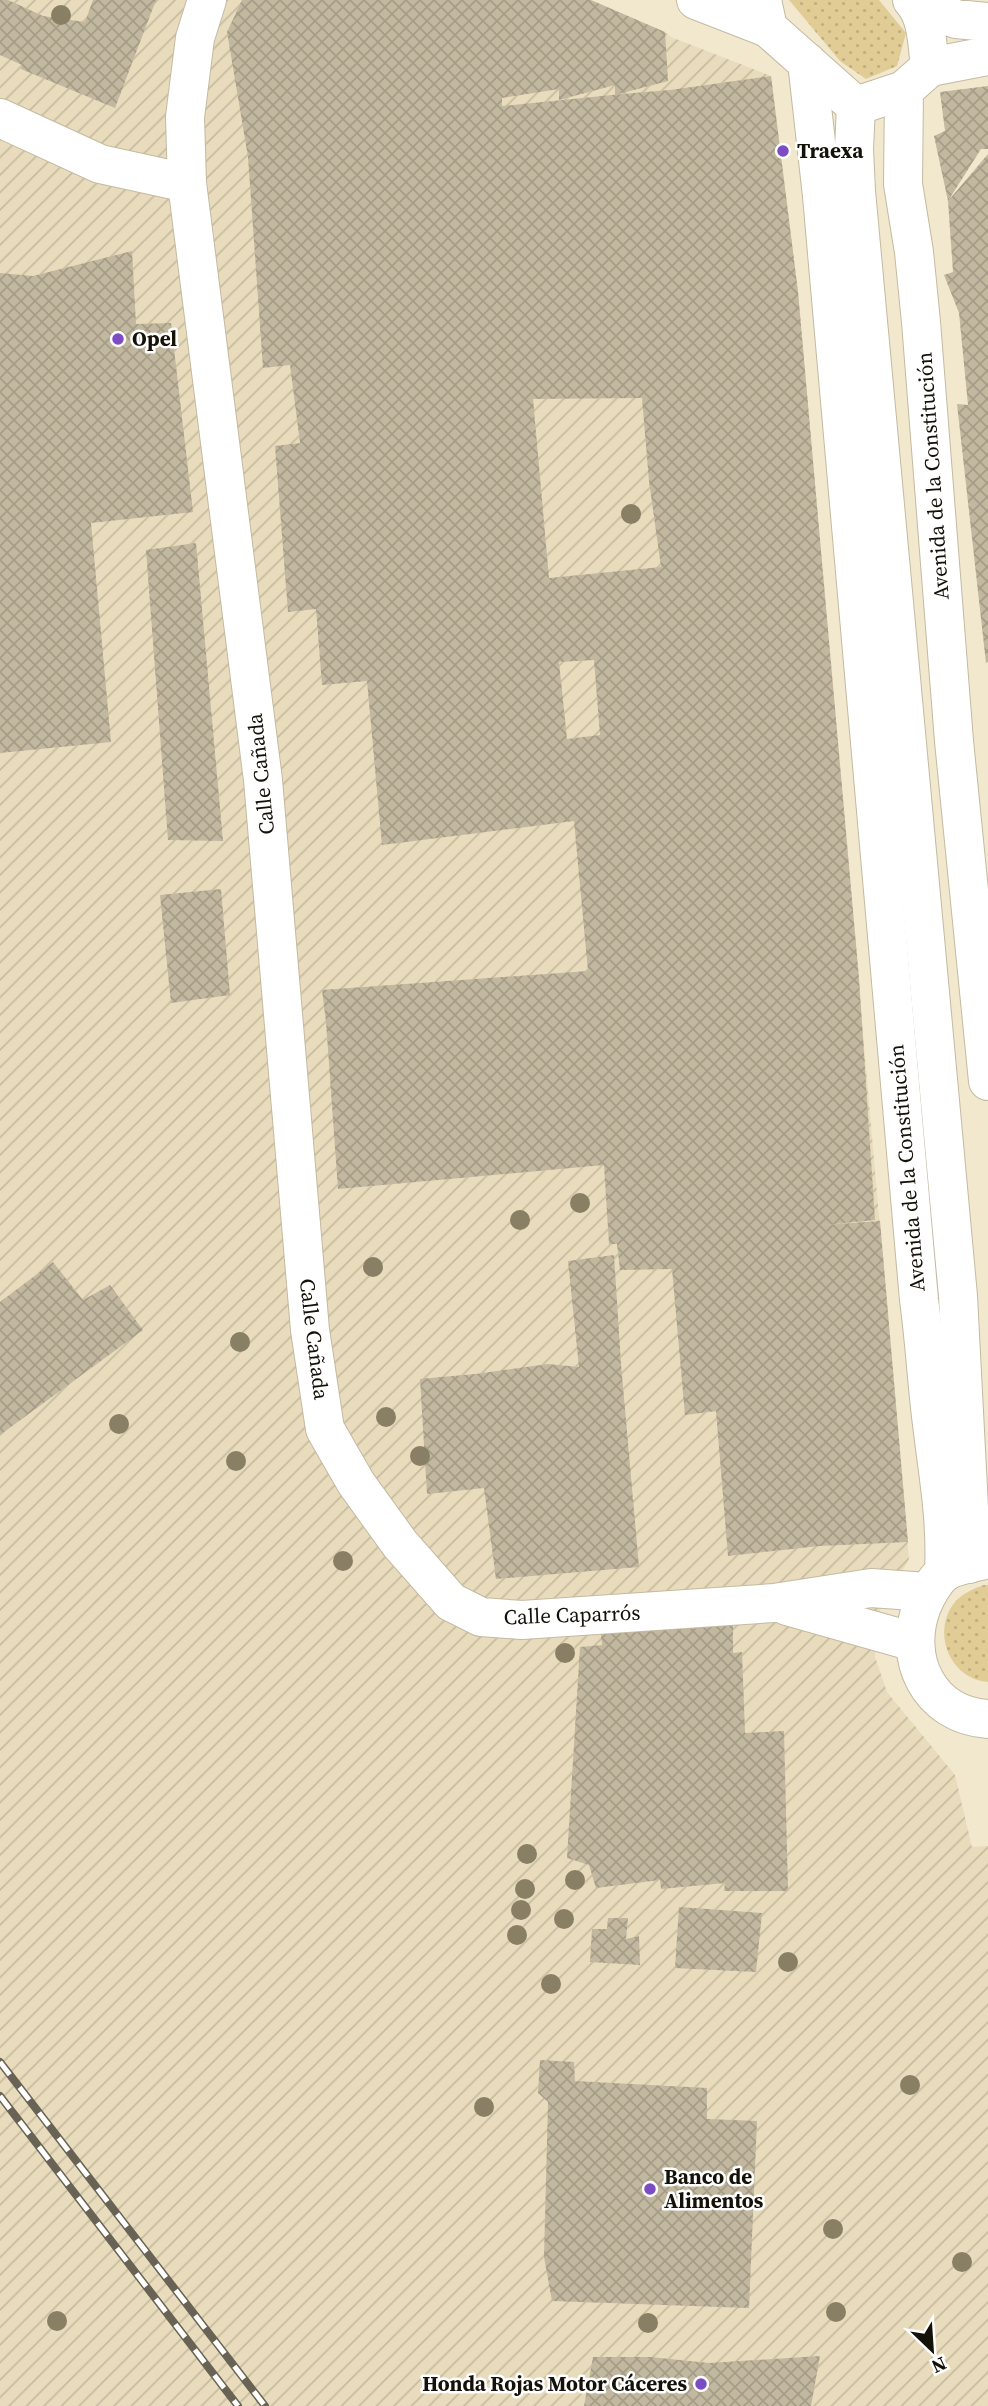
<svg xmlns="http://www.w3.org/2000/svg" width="988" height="2406" font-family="'Source Serif 4',serif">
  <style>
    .industrial { fill: url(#industrial-furrows) }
    .grass { fill: url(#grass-dots) }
    .building { fill: url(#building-cross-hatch); fill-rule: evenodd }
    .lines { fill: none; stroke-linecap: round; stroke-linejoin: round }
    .minor-casing { stroke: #c4baa2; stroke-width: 40 }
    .major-casing { stroke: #c4baa2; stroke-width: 40 }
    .minor { stroke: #fff; stroke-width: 38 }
    .major { stroke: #fff; stroke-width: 38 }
    .rail-casing { stroke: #686354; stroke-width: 8 }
    .rail { stroke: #fff; stroke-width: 5; stroke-dasharray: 16; stroke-linecap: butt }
    .tree { fill: #887f64 }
    .poi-dot { fill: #7d4bc3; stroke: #fff; stroke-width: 2.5 }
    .labels { text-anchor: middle; stroke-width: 5; stroke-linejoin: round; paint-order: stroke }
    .poi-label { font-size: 21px; font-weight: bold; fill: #141108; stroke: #fff; text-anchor: start }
    .street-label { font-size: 21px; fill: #141108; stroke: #fff }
  </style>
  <defs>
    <pattern id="industrial-furrows" width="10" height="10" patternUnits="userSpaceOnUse" patternTransform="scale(1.75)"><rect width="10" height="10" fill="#e9dcbc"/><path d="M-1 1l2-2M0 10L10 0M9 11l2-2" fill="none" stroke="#c7bca0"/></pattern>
    <pattern id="grass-dots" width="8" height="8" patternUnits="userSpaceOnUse" patternTransform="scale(1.75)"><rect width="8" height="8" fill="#e1cc95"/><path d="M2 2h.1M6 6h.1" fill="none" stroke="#c0ae7f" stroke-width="1.8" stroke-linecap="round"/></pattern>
    <pattern id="building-cross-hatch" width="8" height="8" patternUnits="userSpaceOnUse" patternTransform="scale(1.75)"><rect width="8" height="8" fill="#c2b8a0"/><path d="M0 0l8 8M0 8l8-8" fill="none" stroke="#a69d88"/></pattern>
  </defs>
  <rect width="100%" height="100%" fill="#f1e8ce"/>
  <polygon class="industrial" points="0,0 586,0 665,32 671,37 771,76 798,292 909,1559 880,1610 875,1657 887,1692 955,1775 972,1847 988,1846 988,2406 0,2406"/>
  <g class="grass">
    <polygon points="789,0 879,0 906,33 897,66 866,79 840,61"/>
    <path d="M 984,1585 L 988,1585 L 988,1682 C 949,1679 931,1631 955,1602 C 963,1593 973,1589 984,1585 Z"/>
  </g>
  <g class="building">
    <polygon points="0,0 8,0 43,16 85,22 93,0 156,0 115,108 21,69 22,65 0,55"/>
    <path d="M 242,0 L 591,0 L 665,32 L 668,81 L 615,95 L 615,85 L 559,100 L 559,89 L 502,98 L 502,106 L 622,94 L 670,90 L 771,76 L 798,292 L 859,978 L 875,1220 L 825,1225 L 880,1221 L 908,1542 L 819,1546 L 728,1556 L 716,1411 L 685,1415 L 672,1269 L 620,1270 L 617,1244 L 609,1244 L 604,1165 L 338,1189 L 326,1022 L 322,990 L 588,971 L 574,821 L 382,845 L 367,681 L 322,685 L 316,609 L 288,612 L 275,446 L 300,443 L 290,365 L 263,368 L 248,157 L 227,32 ZM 642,398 L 649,481 L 661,567 L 549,578 L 533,399 ZM 594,660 L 600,735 L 567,739 L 559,662 Z"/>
    <polygon points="988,86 988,149 981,149 948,201 934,136 945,131 940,92"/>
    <polygon points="988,154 988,662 986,663 957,404 968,405 959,313 944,275 953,272 948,201"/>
    <polygon points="132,251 136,324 171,323 193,512 91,523 111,742 0,753 0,273 33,276"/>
    <polygon points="196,543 223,841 168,840 146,550"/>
    <polygon points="221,889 230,995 171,1003 160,895"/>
    <polygon points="614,1255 621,1364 639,1567 496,1579 484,1488 427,1494 420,1379 475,1374 548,1364 579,1367 568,1261"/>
    <polygon points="53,1262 83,1300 110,1285 143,1330 0,1435 0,1302"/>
    <polygon points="733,1619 733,1653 742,1652 745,1733 784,1731 788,1891 724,1891 725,1883 661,1889 660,1880 596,1888 589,1865 567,1858 580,1647 602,1645 600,1625"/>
    <polygon points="679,1907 762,1913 756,1972 675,1968"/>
    <polygon points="608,1918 628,1918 626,1939 639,1936 640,1965 590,1962 592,1929 607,1929"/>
    <polygon points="540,2060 574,2062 575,2081 707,2088 707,2119 757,2121 749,2308 552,2301 544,2257 548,2102 538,2093"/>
    <polygon points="820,2356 811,2406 584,2406 593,2357 650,2357 709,2363"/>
  </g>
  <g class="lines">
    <g class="minor-casing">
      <g id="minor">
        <polyline points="696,0 768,28"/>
        <polyline points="916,4 956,19 988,22"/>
        <path d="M 807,62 L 822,196 L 919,1300 C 924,1336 926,1371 930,1407 C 936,1464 947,1515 944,1573"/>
        <polyline points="930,67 988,56"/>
        <polyline points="904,90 903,184 914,252 921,322 954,741 988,1081"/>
        <polyline points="0,118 100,164 187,183 263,780 310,1330 325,1429 356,1483 400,1544 451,1602 481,1617 522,1620 774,1603 871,1588 928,1592"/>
        <polyline points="187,183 185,117 195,38 207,0"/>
        <polyline points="787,1606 914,1642"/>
      </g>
    </g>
    <g class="major-casing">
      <g id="major">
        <polyline points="762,0 768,28 856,106"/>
        <polyline points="856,106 854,149 856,191 958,1296 970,1527 969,1564"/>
        <path d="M 856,106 L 904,90 L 930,67 C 927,46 928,17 912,0"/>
        <path d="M 988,1559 C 975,1563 953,1565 942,1574 C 933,1583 927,1594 922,1606 C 902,1658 928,1715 988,1719"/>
      </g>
    </g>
    <use href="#minor" class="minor"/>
    <use href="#major" class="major"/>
    <g class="rail-casing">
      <g id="rail">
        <polyline points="0,2062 265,2406"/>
        <polyline points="0,2096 238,2406"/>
      </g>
    </g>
    <use href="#rail" class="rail"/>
  </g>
  <g class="tree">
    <circle cx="61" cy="15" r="10"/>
    <circle cx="631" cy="514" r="10"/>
    <circle cx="580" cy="1203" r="10"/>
    <circle cx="520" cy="1220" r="10"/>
    <circle cx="373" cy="1267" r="10"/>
    <circle cx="240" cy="1342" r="10"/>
    <circle cx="386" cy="1417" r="10"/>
    <circle cx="119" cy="1424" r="10"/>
    <circle cx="420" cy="1456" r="10"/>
    <circle cx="236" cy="1461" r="10"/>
    <circle cx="343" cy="1561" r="10"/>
    <circle cx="565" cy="1653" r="10"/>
    <circle cx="527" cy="1854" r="10"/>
    <circle cx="575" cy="1880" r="10"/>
    <circle cx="525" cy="1889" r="10"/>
    <circle cx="521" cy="1910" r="10"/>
    <circle cx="564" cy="1919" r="10"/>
    <circle cx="517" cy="1935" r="10"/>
    <circle cx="788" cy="1962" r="10"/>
    <circle cx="551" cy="1984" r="10"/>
    <circle cx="910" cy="2085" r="10"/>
    <circle cx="484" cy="2107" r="10"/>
    <circle cx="833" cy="2229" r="10"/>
    <circle cx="962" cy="2262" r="10"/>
    <circle cx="836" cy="2312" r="10"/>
    <circle cx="57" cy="2321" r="10"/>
    <circle cx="648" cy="2323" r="10"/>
  </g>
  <g class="poi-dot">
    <circle cx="783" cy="151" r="7"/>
    <circle cx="118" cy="339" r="7"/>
    <circle cx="650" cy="2189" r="7"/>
    <circle cx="701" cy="2384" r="7"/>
  </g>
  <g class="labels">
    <g class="poi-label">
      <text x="797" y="158">Traexa</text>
      <text x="132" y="346">Opel</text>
      <text x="664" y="2184">Banco de<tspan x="664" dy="24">Alimentos</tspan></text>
      <text x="687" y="2391" text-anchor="end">Honda Rojas Motor Cáceres</text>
    </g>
    <g class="street-label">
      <text transform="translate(933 476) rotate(-94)" y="7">Avenida de la Constitución</text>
      <text transform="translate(261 774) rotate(-96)" y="7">Calle Cañada</text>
      <text transform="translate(907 1168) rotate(-95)" y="7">Avenida de la Constitución</text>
      <text transform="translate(314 1339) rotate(83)" y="7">Calle Cañada</text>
      <text transform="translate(572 1615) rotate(-2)" y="7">Calle Caparrós</text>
    </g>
  </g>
  <g transform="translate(932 2350) rotate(155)" stroke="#ffffff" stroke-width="5" paint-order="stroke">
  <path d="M0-5L12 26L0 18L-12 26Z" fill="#141108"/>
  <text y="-10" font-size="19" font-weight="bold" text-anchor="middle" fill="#141108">N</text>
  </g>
</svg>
